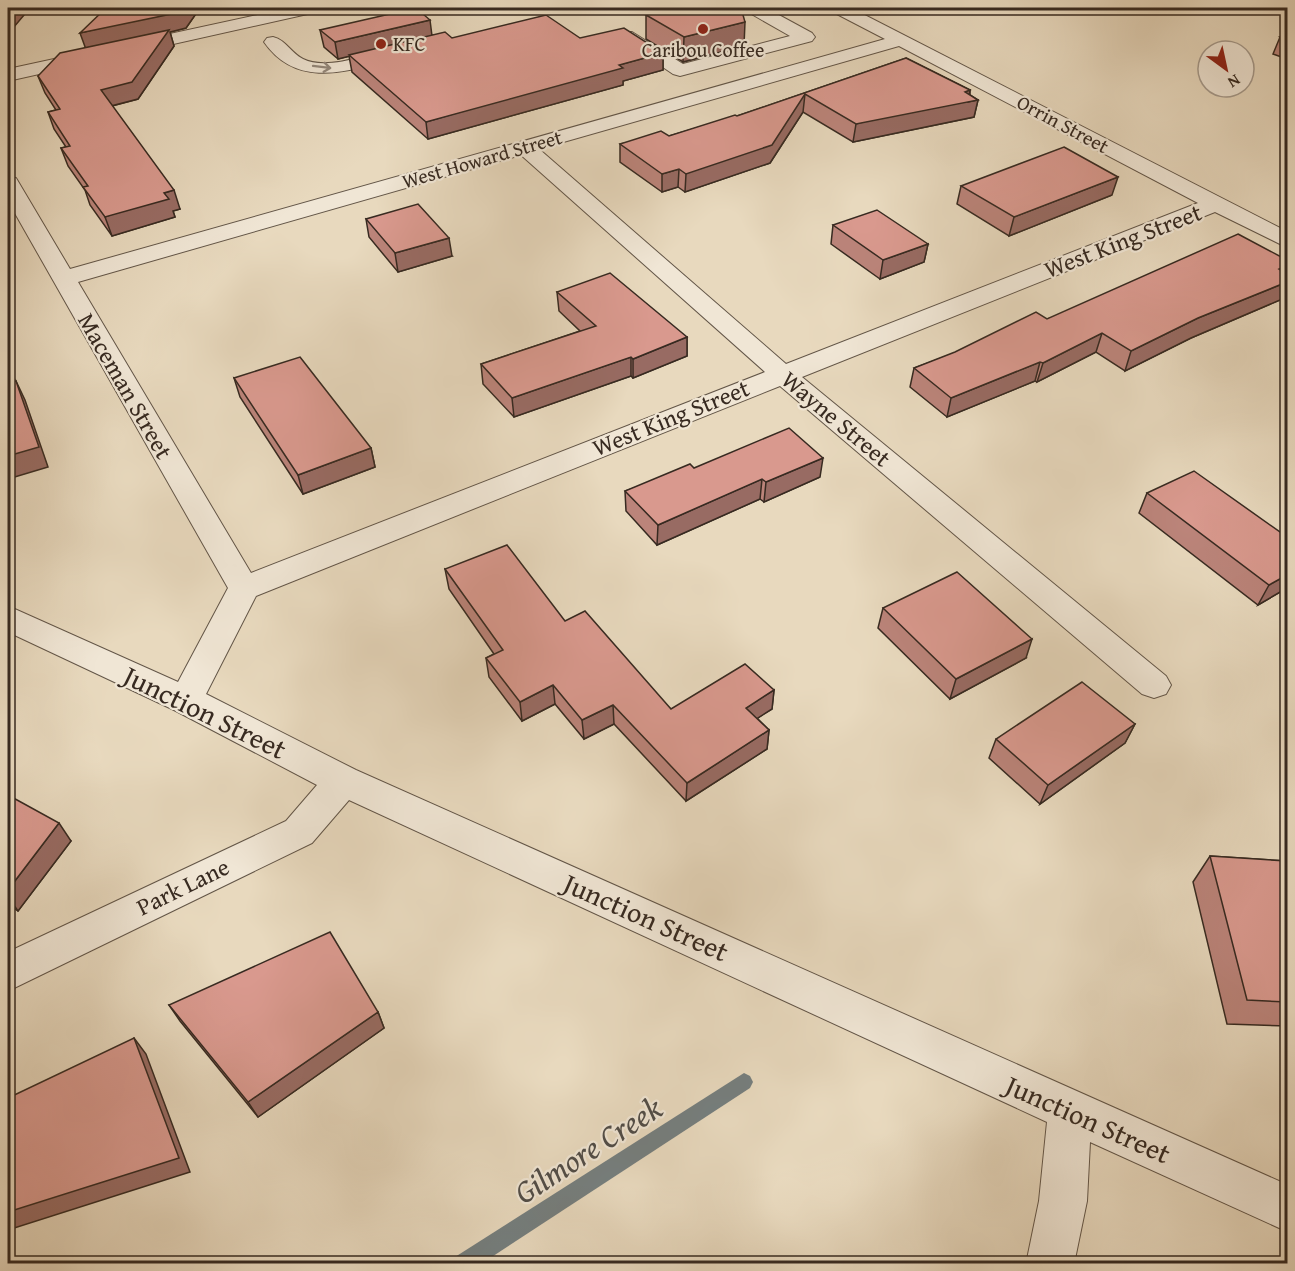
<svg xmlns="http://www.w3.org/2000/svg" width="1295" height="1271" font-family="'Gentium Book Plus',serif">
  <style>
    .lines { fill: none; stroke-linecap: round; stroke-linejoin: round }
    .stream { fill: #757f7f; fill-rule: evenodd }
    .minor-casing { stroke: #635648; stroke-width: 2 }
    .minor { fill: #f0e6d5; fill-rule: evenodd }
    .wall { fill: #bb847a; stroke: #372a21; stroke-width: 1.5 }
    .shaded-wall { fill: #986b63; stroke: #372a21; stroke-width: 1.5 }
    .building { fill: #d9998e; stroke: #372a21; stroke-width: 1.5 }
    .oneway { stroke: #94887b }
    .poi-dot { fill: #8f2418; stroke: #f0e6d5; stroke-width: 2 }
    .labels { text-anchor: middle; stroke-width: 4.5; stroke-linejoin: round; paint-order: stroke }
    .far-poi-label { font-size: 20px; fill: #372a21; stroke: #f0e6d5; text-anchor: start }
    .far-street-label { font-size: 20px; fill: #372a21; stroke: #f0e6d5 }
    .street-label { font-size: 24px; fill: #372a21; stroke: #f0e6d5 }
    .near-street-label { font-size: 28px; fill: #372a21; stroke: #f0e6d5 }
    .near-water-label { font-size: 32px; font-style: italic; fill: #514d48; stroke: #f0e6d5 }
  </style>
  <rect width="100%" height="100%" fill="#e8d9be"/>
  <filter id="stains"><feTurbulence type="fractalNoise" baseFrequency=".00333" numOctaves="4"/><feColorMatrix values="0 0 0 0 .2 0 0 0 0 .09 0 0 0 0 .02 0 0 0 .5 -.17"/></filter>
  <radialGradient id="worn" r=".72"><stop offset=".6" stop-color="#630" stop-opacity="0"/><stop offset="1" stop-color="#630" stop-opacity=".3"/></radialGradient>
  <g class="lines">
    <polygon class="stream" points="744,1073 750,1076 753,1082 750,1088 481,1264 452,1264 455,1257"/>
    <g class="minor-casing">
      <g id="minor">
        <polygon points="290,8 321,8 318,12 312,13 8,81 8,69"/>
        <polygon points="746,8 766,8 812,33 815,37 812,41 680,76 673,74 617,36 620,32 632,32 683,64 790,36 748,12"/>
        <path d="M 830,8 L 851,8 L 1288,232 L 1288,248 L 1215,212 L 802,377 L 1166,676 L 1171,685 L 1166,694 L 1154,698 L 1142,694 L 780,386 L 256,596 L 206,694 L 356,770 L 1288,1185 L 1288,1232 L 1090,1142 L 1087,1201 L 1074,1264 L 1026,1264 L 1039,1201 L 1047,1122 L 349,800 L 312,843 L 8,991 L 8,952 L 286,821 L 317,785 L 174,710 L 8,632 L 8,606 L 178,682 L 228,588 L 8,201 L 8,177 L 16,178 L 19,183 L 70,269 L 885,39 L 833,12 ZM 899,46 L 1198,203 L 786,364 L 539,149 ZM 521,155 L 765,372 L 251,573 L 78,282 Z"/>
        <path d="M 273,37 C 286,40 291,53 303,59 C 327,71 370,54 395,47 L 402,49 L 404,53 L 402,57 C 353,69 299,92 264,42 L 267,38 Z"/>
      </g>
    </g>
    <use href="#minor" class="minor"/>
  </g>
  <g class="wall">
    <polygon points="106,8 200,8 186,28 170,32 174,46 138,99 112,106 180,209 173,211 175,217 112,236 90,205 85,190 68,166 61,148 66,147 54,129 48,112 56,110 45,93 38,76 85,48"/>
    <polygon points="646,15 744,46 683,62 646,39"/>
    <polygon points="320,30 432,35 452,38 663,53 663,70 623,81 623,85 428,139 352,72 349,56 338,59 324,47"/>
    <polygon points="1287,35 1287,59 1273,54 1280,37"/>
    <polygon points="906,58 970,90 970,95 978,100 974,117 853,142 803,112 770,163 685,192 678,187 662,192 620,162 620,144 669,136 737,116"/>
    <polygon points="961,186 1112,195 1009,236 957,204"/>
    <polygon points="366,219 452,256 398,272 369,237"/>
    <polygon points="833,225 928,244 924,262 880,279 831,244"/>
    <polygon points="1287,260 1287,297 1191,338 1125,371 1096,352 1037,382 1035,381 947,417 910,387 914,368 1047,319"/>
    <polygon points="557,292 687,337 687,356 633,378 631,376 514,417 483,384 481,364 580,331 559,311"/>
    <polygon points="234,378 371,448 375,467 303,494 240,397"/>
    <polygon points="694,468 820,477 764,502 760,499 657,545 626,511 625,491"/>
    <polygon points="1147,493 1287,537 1287,588 1258,605 1139,513"/>
    <polygon points="445,569 565,621 671,709 774,690 772,709 757,718 769,730 767,749 686,801 614,724 584,739 555,704 522,721 489,677 486,658 494,654 449,589"/>
    <polygon points="883,608 1026,658 950,699 878,628"/>
    <polygon points="1135,724 1125,743 1040,804 989,758 996,739"/>
    <polygon points="8,795 71,841 18,911 8,904"/>
    <polygon points="1210,856 1287,861 1287,1026 1227,1024 1193,882"/>
    <polygon points="169,1005 378,1012 384,1028 258,1117 180,1021"/>
  </g>
  <g class="shaded-wall">
    <polygon points="10,8 30,8 8,34 8,10"/>
    <polygon points="184,8 200,8 186,28 170,32 174,46 138,99 107,107 80,33"/>
    <polygon points="430,20 432,36 338,59 335,42"/>
    <polygon points="745,22 744,46 683,62 684,37"/>
    <polygon points="663,53 663,70 623,81 623,85 428,139 426,122 619,65"/>
    <polygon points="970,90 968,102 978,100 974,117 853,142 856,124"/>
    <polygon points="805,94 803,112 770,163 685,192 686,174"/>
    <polygon points="679,169 678,187 662,192 662,174"/>
    <polygon points="1118,177 1112,195 1009,236 1014,217"/>
    <polygon points="174,190 180,209 173,211 175,217 112,236 105,217 164,193"/>
    <polygon points="449,238 452,256 398,272 395,253"/>
    <polygon points="928,244 924,262 880,279 883,260"/>
    <polygon points="1287,265 1287,274 1279,269"/>
    <polygon points="1287,282 1287,297 1191,338 1125,371 1131,351 1198,318"/>
    <polygon points="1102,333 1096,352 1037,382 1043,363"/>
    <polygon points="687,337 687,356 633,378 633,359"/>
    <polygon points="631,357 631,376 514,417 512,398"/>
    <polygon points="1040,362 1035,381 947,417 951,398"/>
    <polygon points="16,381 25,400 48,467 8,479 8,456"/>
    <polygon points="371,448 375,467 303,494 298,475"/>
    <polygon points="823,458 820,477 764,502 766,482"/>
    <polygon points="762,479 760,499 657,545 658,525"/>
    <polygon points="1287,575 1287,588 1258,605 1269,585"/>
    <polygon points="1032,639 1026,658 950,699 956,679"/>
    <polygon points="553,685 555,704 522,721 520,702"/>
    <polygon points="774,690 772,709 744,727 746,708"/>
    <polygon points="613,705 614,724 584,739 582,720"/>
    <polygon points="1135,724 1125,743 1040,804 1048,785"/>
    <polygon points="769,730 767,749 686,801 687,783"/>
    <polygon points="59,823 71,841 18,911 8,897 8,890"/>
    <polygon points="378,1012 384,1028 258,1117 248,1102"/>
    <polygon points="134,1038 146,1054 190,1172 8,1230 8,1212"/>
  </g>
  <g class="building">
    <polygon points="106,8 184,8 181,12 80,33"/>
    <polygon points="416,8 430,20 335,42 320,30"/>
    <polygon points="675,8 741,8 745,22 684,37 646,15"/>
    <polygon points="546,15 580,38 624,28 663,53 619,65 623,68 426,122 349,55 445,32 452,38"/>
    <polygon points="169,30 132,82 101,90 174,190 164,193 169,199 105,217 83,187 88,186 61,148 70,146 48,112 60,109 38,76 60,53"/>
    <polygon points="1287,35 1287,40 1280,37"/>
    <polygon points="906,58 970,90 965,92 978,100 856,124 805,94 772,145 686,174 679,169 662,174 620,144 661,131 669,136 735,115 737,116"/>
    <polygon points="1064,147 1118,177 1014,217 961,186"/>
    <polygon points="418,204 449,238 395,253 366,219"/>
    <polygon points="877,210 928,244 883,260 833,225"/>
    <polygon points="1238,234 1287,260 1287,265 1279,269 1287,274 1287,282 1198,318 1131,351 1102,333 1043,363 1040,362 951,398 914,368 955,352 1036,312 1047,319"/>
    <polygon points="610,273 687,337 633,359 631,357 512,398 481,364 596,326 557,292"/>
    <polygon points="300,357 371,448 298,475 234,378"/>
    <polygon points="16,381 39,447 8,456 8,383"/>
    <polygon points="789,428 823,458 766,482 762,479 658,525 625,491 690,464 694,468"/>
    <polygon points="1194,471 1287,537 1287,575 1269,585 1147,493"/>
    <polygon points="507,545 565,621 585,611 671,709 745,664 774,690 746,708 769,730 687,783 613,705 582,720 553,685 520,702 486,658 503,650 445,569"/>
    <polygon points="957,572 1032,639 956,679 883,608"/>
    <polygon points="1082,682 1135,724 1048,785 996,739"/>
    <polygon points="8,795 59,823 8,890"/>
    <polygon points="1210,856 1287,861 1287,1002 1247,1000"/>
    <polygon points="330,932 378,1012 248,1102 169,1005"/>
    <polygon points="134,1038 179,1158 8,1212 8,1098"/>
  </g>
  <defs><path id="oneway-shaft" d="M-6 0H5M1.5-3L5.5 0L1.5 3" fill="none" stroke-width="1.6" stroke-linecap="round" stroke-linejoin="round" transform="scale(1.5)"/></defs>
  <use class="oneway" href="#oneway-shaft" transform="translate(322 67) rotate(7)"/>
  <g class="poi-dot">
    <circle cx="703" cy="29" r="6"/>
    <circle cx="381" cy="44" r="6"/>
  </g>
  <g class="labels">
    <g class="far-poi-label">
      <text x="393" y="51">KFC</text>
      <text x="703" y="57" text-anchor="middle">Caribou Coffee</text>
    </g>
    <g class="far-street-label">
      <text transform="translate(1063 124) rotate(28)" y="7">Orrin Street</text>
      <text transform="translate(482 159) rotate(-16)" y="7">West Howard Street</text>
    </g>
    <g class="street-label">
      <text transform="translate(1123 241) rotate(-21)" y="8">West King Street</text>
      <text transform="translate(125 386) rotate(60)" y="8">Maceman Street</text>
      <text transform="translate(671 418) rotate(-22)" y="8">West King Street</text>
      <text transform="translate(836 419) rotate(40)" y="8">Wayne Street</text>
      <text transform="translate(183 887) rotate(-26)" y="8">Park Lane</text>
    </g>
    <g class="near-street-label">
      <text transform="translate(205 712) rotate(26)" y="10">Junction Street</text>
      <text transform="translate(646 917) rotate(24)" y="10">Junction Street</text>
      <text transform="translate(1088 1119) rotate(24)" y="10">Junction Street</text>
    </g>
    <g class="near-water-label">
      <text transform="translate(588 1150) rotate(-33)" y="11">Gilmore Creek</text>
    </g>
  </g>
  <rect width="1295" height="1271" fill="none" stroke="#e8d9be" stroke-width="30"/>
  <rect x="9" y="9" width="1277" height="1253" fill="none" stroke="#372a21" stroke-width="3"/>
  <rect x="15" y="15" width="1265" height="1241" fill="none" stroke="#372a21" stroke-width="1.5"/>
  <g transform="translate(1226 69) rotate(147)"><circle r="28" fill="#f0e6d5" stroke="#a69b8d" stroke-width="1.5"/>
  <path d="M0-4.5L10 22L0 15L-10 22Z" fill="#8f2418"/>
  <text y="-9" font-size="16" font-weight="bold" text-anchor="middle" fill="#372a21">N</text>
  </g>
  <rect width="100%" height="100%" filter="url(#stains)"/>
  <rect width="100%" height="100%" fill="url(#worn)"/>
</svg>
